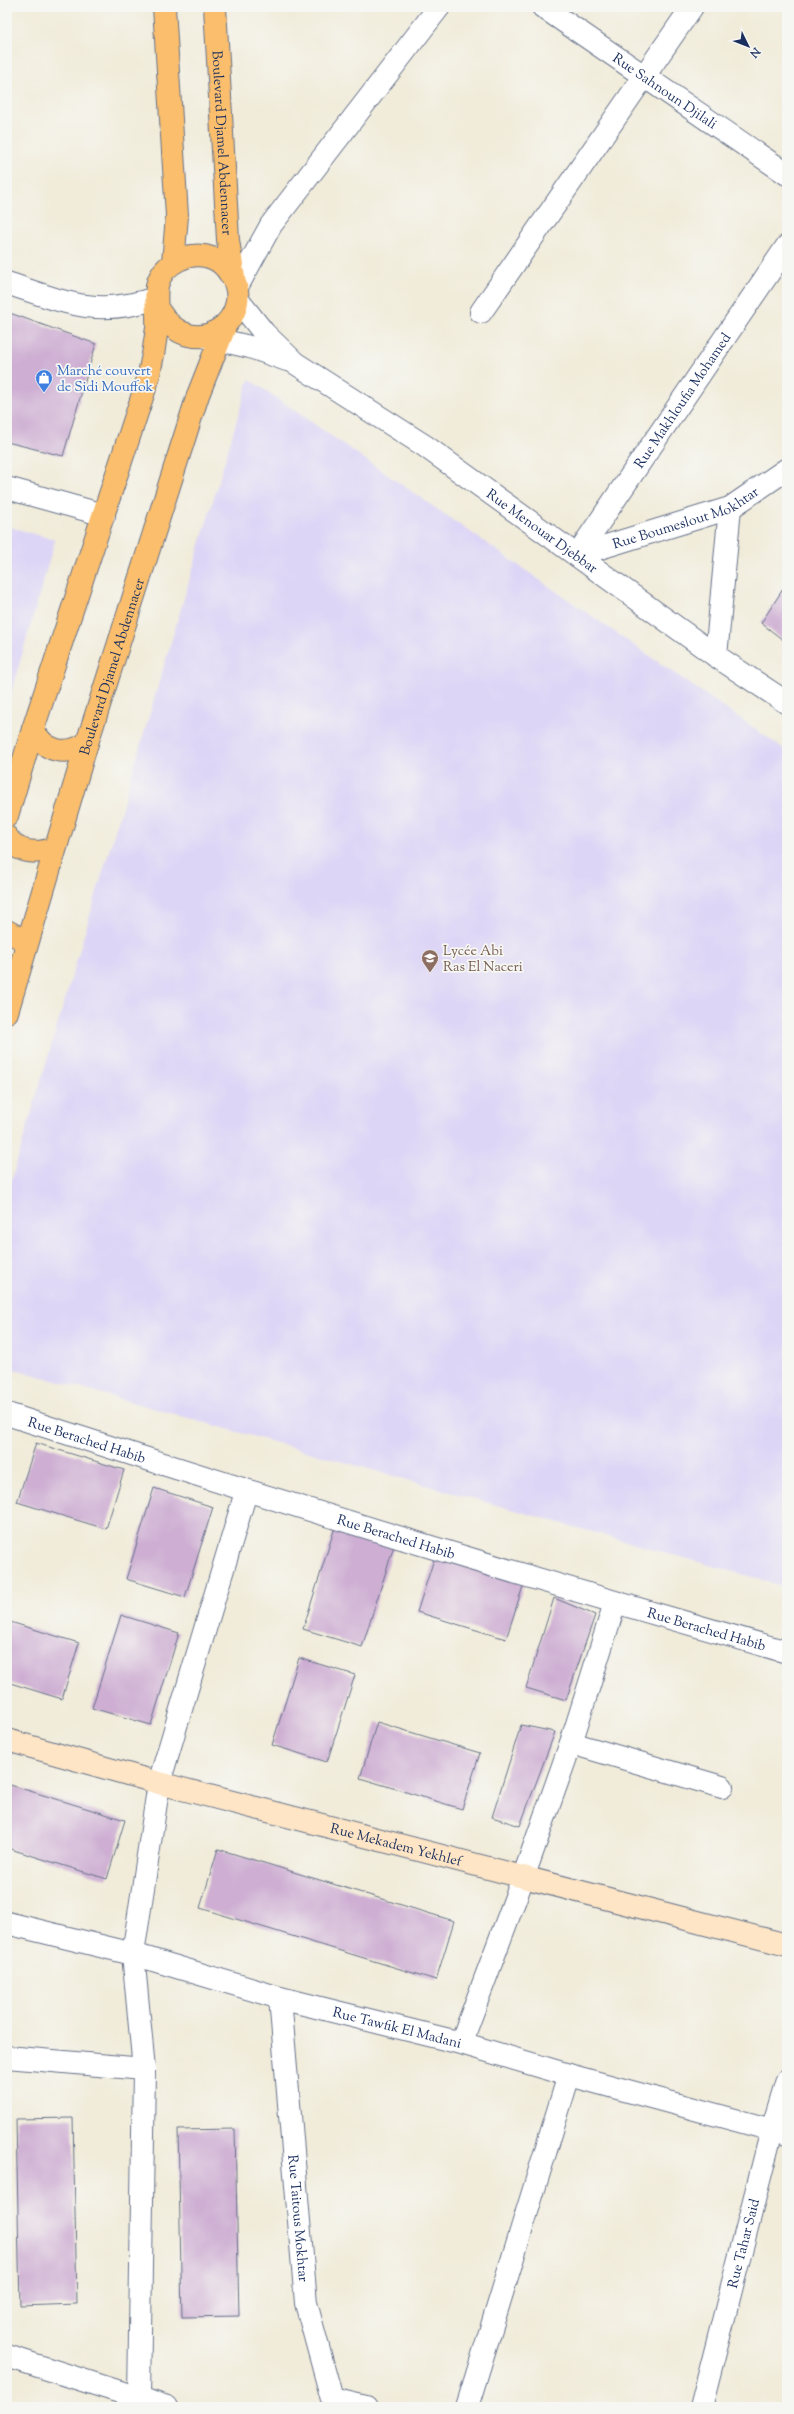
<svg xmlns="http://www.w3.org/2000/svg" width="794" height="2414" font-family="'Sorts Mill Goudy',serif">
  <style>
    .built { fill: #ddd5f6 }
    .building { fill: #ceafd3 }
    .lines { fill: none; stroke-linecap: round; stroke-linejoin: round }
    .minor-casing { stroke: #667189; stroke-width: 24 }
    .tertiary-casing { stroke: #667189; stroke-width: 24 }
    .secondary-casing { stroke: #667189; stroke-width: 24 }
    .primary-casing { stroke: #667189; stroke-width: 24 }
    .minor { stroke: #fff; stroke-width: 22 }
    .tertiary { stroke: #fff; stroke-width: 22 }
    .secondary { stroke: #fde5c5; stroke-width: 22 }
    .primary { stroke: #fabe6d; stroke-width: 22 }
    .labels { text-anchor: middle; stroke-width: 3.5; stroke-linejoin: round; paint-order: stroke }
    .street-label { font-size: 14px; fill: #1b2f5e; stroke: #f6f6f2 }
    .shop-label { font-size: 14px; fill: #366cbe; stroke: #f6f6f2; text-anchor: start }
    .education-label { font-size: 14px; fill: #785e54; stroke: #f6f6f2; text-anchor: start }
  </style>
  <rect width="100%" height="100%" fill="#f6f6f2"/>
  <filter id="ink" filterUnits="userSpaceOnUse"><feTurbulence type="fractalNoise" baseFrequency=".025" numOctaves="2"/><feDisplacementMap in="SourceGraphic" scale="8" xChannelSelector="R" yChannelSelector="G"/><feConvolveMatrix kernelMatrix="1 2 1 2 8 2 1 2 1" color-interpolation-filters="sRGB"/></filter>
  <filter id="wash" filterUnits="userSpaceOnUse"><feTurbulence type="fractalNoise" baseFrequency=".012" numOctaves="4" result="noise"/><feDisplacementMap in="SourceGraphic" scale="16" xChannelSelector="R" yChannelSelector="G"/><feGaussianBlur stdDeviation="0.9" result="paint"/><feColorMatrix in="noise" values="0 0 0 0 0 0 0 0 0 0 0 0 0 0 0 0 0 1.4 0 .05"/><feComposite in="paint" operator="in"/></filter>
  <g filter="url(#wash)">
    <rect width="100%" height="100%" fill="#f1ecda"/>
    <g class="built">
      <polygon points="249,379 787,751 787,1587 7,1367 7,1195"/>
      <polygon points="7,526 55,540 7,707"/>
    </g>
    <g id="blocks">
      <g class="building">
        <polygon points="7,312 96,344 63,456 7,442"/>
        <polygon points="787,583 787,643 761,623"/>
        <polygon points="36,1443 124,1470 106,1529 17,1502"/>
        <polygon points="154,1488 213,1507 185,1597 126,1579"/>
        <polygon points="335,1527 394,1546 362,1647 303,1629"/>
        <polygon points="436,1553 525,1580 506,1639 417,1612"/>
        <polygon points="554,1598 595,1615 566,1700 526,1688"/>
        <polygon points="121,1615 179,1633 151,1725 92,1708"/>
        <polygon points="7,1621 79,1643 62,1699 7,1682"/>
        <polygon points="299,1658 355,1675 327,1762 272,1745"/>
        <polygon points="377,1722 480,1753 462,1809 360,1778"/>
        <polygon points="521,1725 555,1732 520,1826 492,1817"/>
        <polygon points="7,1784 125,1820 107,1879 7,1848"/>
        <polygon points="218,1849 454,1921 436,1980 200,1908"/>
        <polygon points="73,2118 77,2304 20,2306 16,2119"/>
        <polygon points="235,2129 239,2316 182,2317 178,2130"/>
      </g>
    </g>
  </g>
  <g filter="url(#ink)">
    <use href="#blocks" fill-opacity="0" stroke="#667189" stroke-width="1"/>
    <g class="lines">
      <g class="minor-casing">
        <g id="minor">
          <path id="s1" d="M 543,7 L 787,174"/>
          <path d="M 7,283 C 64,302 96,318 156,298"/>
          <polyline points="237,287 271,225 439,7"/>
          <polyline points="481,312 692,7"/>
          <path id="s2" d="M 577,555 L 787,246"/>
          <path id="s3" d="M 7,1414 C 266,1498 525,1577 787,1652"/>
          <polyline points="571,1743 615,1603"/>
          <path id="s4" d="M 280,1998 L 306,2303 L 332,2399 L 366,2407"/>
          <polyline points="461,2043 523,1878 571,1743 722,1787"/>
          <polyline points="7,2057 144,2069"/>
          <polyline points="139,2398 144,2069 133,1954 159,1783 246,1492"/>
          <polyline points="467,2407 569,2075"/>
          <path id="s5" d="M 701,2407 L 772,2130 L 787,2080"/>
        </g>
      </g>
      <g class="tertiary-casing">
        <g id="tertiary">
          <path id="s6" d="M 238,300 L 264,333 L 295,363 L 425,446 L 716,656 L 787,703"/>
          <polyline points="202,336 250,347 287,360"/>
          <polyline points="7,488 104,515"/>
          <path id="s7" d="M 577,555 L 730,508 L 787,469"/>
          <polyline points="716,656 730,508"/>
          <path id="s8" d="M 7,1923 L 133,1954 L 280,1998 L 461,2043 L 569,2075 L 787,2134"/>
          <polyline points="7,2356 167,2407"/>
        </g>
      </g>
      <g class="secondary-casing">
        <g id="secondary">
          <path id="s9" d="M 7,1740 L 159,1783 L 787,1945"/>
        </g>
      </g>
      <g class="primary-casing">
        <g id="primary">
          <polyline points="164,7 177,216 173,263"/>
          <path id="s10" d="M 215,7 L 228,240 L 234,278"/>
          <path d="M 33,729 C 44,752 66,757 87,743"/>
          <path d="M 7,816 L 33,729 L 148,379 C 152,362 155,345 157,328 C 158,314 155,300 157,286 C 162,262 191,250 212,258 C 220,261 226,267 230,274 C 259,314 196,369 159,311"/>
          <path d="M 7,837 C 18,854 38,854 55,848"/>
          <polyline points="7,931 20,938 26,945"/>
          <path id="s11" d="M 7,1012 L 87,743 L 198,395 L 226,324"/>
        </g>
      </g>
      <use href="#minor" class="minor"/>
      <use href="#tertiary" class="tertiary"/>
      <use href="#secondary" class="secondary"/>
      <use href="#primary" class="primary"/>
    </g>
  </g>
  <defs>
    <g id="shop-pin" transform="scale(0.9)"><path d="M0 17L-7.5 6A9.5 9.5 0 1 1 7.5 6Z" fill="#3f7fe0" stroke="#f6f6f2"/><path d="M-5-2.5h2.3a2.7 3.5 0 0 1 5.4 0H5L5.5 6h-11ZM-1.5-2.5h3a1.5 2.3 0 0 0-3 0Z" fill="#fff"/></g>
    <g id="school-pin" transform="scale(0.9)"><path d="M0 17L-7.5 6A9.5 9.5 0 1 1 7.5 6Z" fill="#8d6e63" stroke="#f6f6f2"/><path d="M0-5L7-2L0 1L-7-2ZM-4 1L0 2.5L4 1V4Q0 6-4 4Z" fill="#fff"/></g>
  </defs>
  <g fill-rule="evenodd">
    <use href="#shop-pin" x="44" y="378"/>
    <use href="#school-pin" x="430" y="958"/>
  </g>
  <g class="labels">
    <g class="street-label">
      <text dy="5" stroke="none"><textPath href="#s1" startOffset="148">Rue Sahnoun Djilali</textPath></text>
      <text dy="5" stroke="none"><textPath href="#s10" startOffset="136">Boulevard Djamel Abdennacer</textPath></text>
      <text dy="5" stroke="none"><textPath href="#s2" startOffset="187">Rue Makhloufia Mohamed</textPath></text>
      <text dy="5" stroke="none"><textPath href="#s7" startOffset="115">Rue Boumeslout Mokhtar</textPath></text>
      <text dy="5" stroke="none"><textPath href="#s6" startOffset="384">Rue Menouar Djebbar</textPath></text>
      <text dy="5" stroke="none"><textPath href="#s11" startOffset="361">Boulevard Djamel Abdennacer</textPath></text>
      <text dy="5" stroke="none"><textPath href="#s3" startOffset="84">Rue Berached Habib</textPath></text>
      <text dy="5" stroke="none"><textPath href="#s3" startOffset="408">Rue Berached Habib</textPath></text>
      <text dy="5" stroke="none"><textPath href="#s3" startOffset="732">Rue Berached Habib</textPath></text>
      <text dy="5" stroke="none"><textPath href="#s9" startOffset="403">Rue Mekadem Yekhlef</textPath></text>
      <text dy="5" stroke="none"><textPath href="#s8" startOffset="404">Rue Tawfik El Madani</textPath></text>
      <text dy="5" stroke="none"><textPath href="#s4" startOffset="221">Rue Taitous Mokhtar</textPath></text>
      <text dy="5" stroke="none"><textPath href="#s5" startOffset="169">Rue Tahar Said</textPath></text>
    </g>
    <g class="shop-label">
      <text x="57" y="375">Marché couvert<tspan x="57" dy="16">de Sidi Mouffok</tspan></text>
    </g>
    <g class="education-label">
      <text x="443" y="955">Lycée Abi<tspan x="443" dy="16">Ras El Naceri</tspan></text>
    </g>
  </g>
  <rect width="794" height="2414" fill="none" stroke="#f6f6f2" stroke-width="24"/>
  <g transform="translate(748 46) rotate(133)" stroke="#f6f6f2" stroke-width="3" paint-order="stroke">
  <path d="M0-3L7 15L0 10L-7 15Z" fill="#1b2f5e"/>
  <text y="-6" font-size="11" font-weight="bold" text-anchor="middle" fill="#1b2f5e">N</text>
  </g>
</svg>
